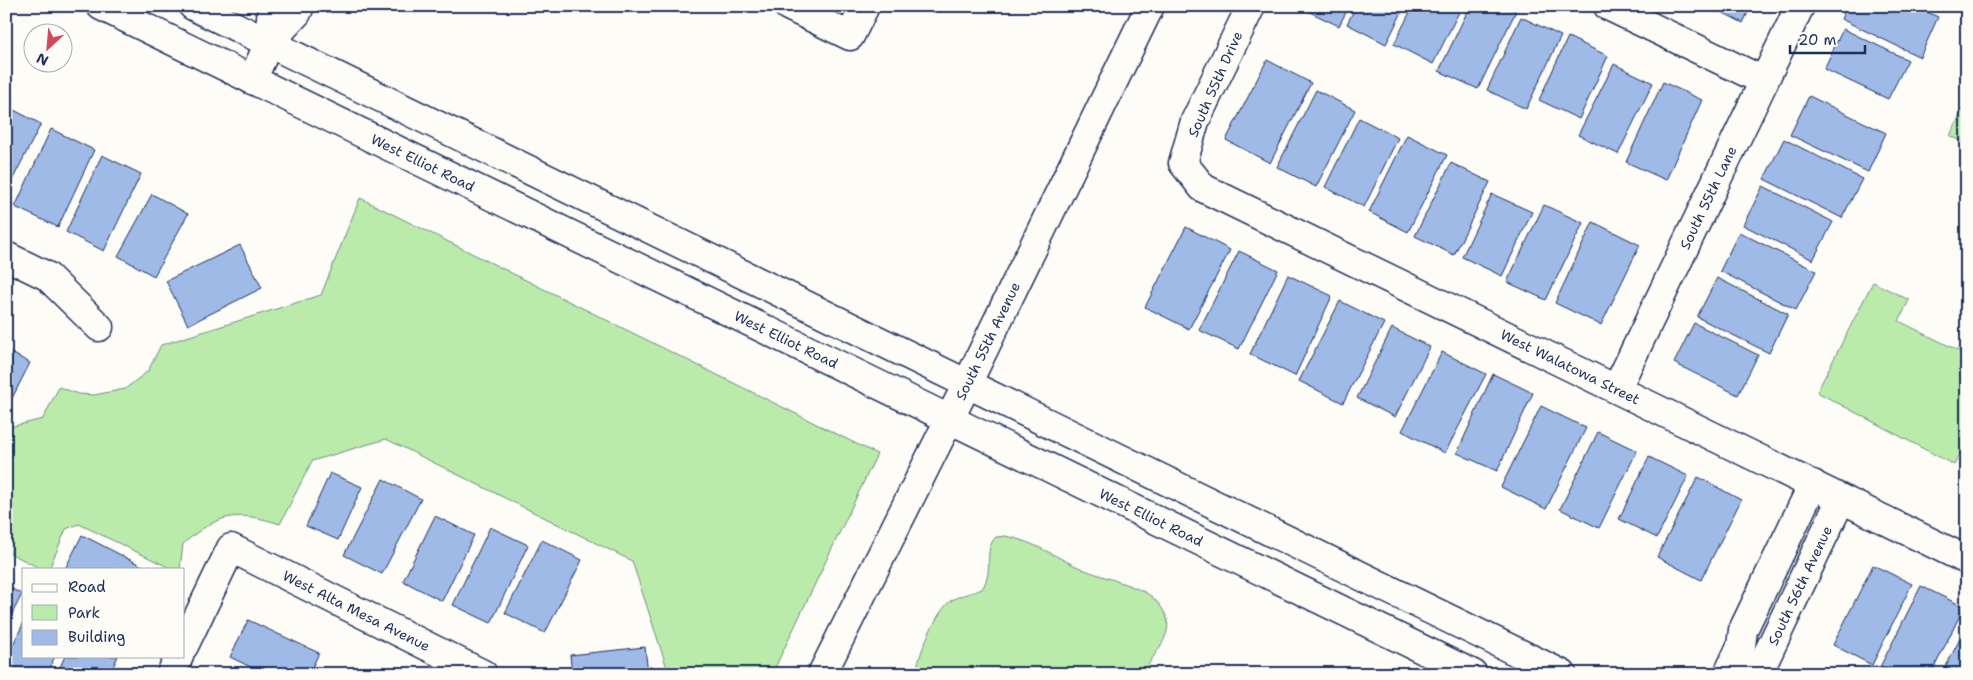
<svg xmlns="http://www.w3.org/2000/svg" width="1973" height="680" font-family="'Shantell Sans',sans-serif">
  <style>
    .green { fill: #bbebaa; stroke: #6b8d84 }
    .building { fill: #9fbae6; stroke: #1b2f5e }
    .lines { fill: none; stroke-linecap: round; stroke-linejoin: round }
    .minor-casing { stroke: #1b2f5e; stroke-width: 31 }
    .major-casing { stroke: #1b2f5e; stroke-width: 31 }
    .minor { stroke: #fdfcf7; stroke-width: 28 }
    .major { stroke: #fdfcf7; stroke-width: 28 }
    .labels { text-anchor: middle; stroke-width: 5; stroke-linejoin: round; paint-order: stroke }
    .street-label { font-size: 14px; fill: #1b2f5e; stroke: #fdfcf7 }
  </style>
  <rect width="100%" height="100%" fill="#fdfcf7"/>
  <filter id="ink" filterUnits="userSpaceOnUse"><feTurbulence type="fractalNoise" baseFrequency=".02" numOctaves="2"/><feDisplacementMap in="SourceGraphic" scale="10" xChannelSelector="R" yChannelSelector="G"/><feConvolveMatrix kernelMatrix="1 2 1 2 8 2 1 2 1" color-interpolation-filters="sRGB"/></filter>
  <g filter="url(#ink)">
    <g class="green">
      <polygon points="1967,99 1967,143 1950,136"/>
      <path d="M 360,198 L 877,454 L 772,674 L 669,674 L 632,561 L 386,439 L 312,461 L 280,524 C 237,510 217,514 183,544 L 180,569 L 172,569 L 79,524 L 66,529 L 49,569 L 41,569 L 6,551 L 6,428 L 43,419 L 59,387 L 78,394 L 94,395 L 125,389 L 148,371 L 161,345 L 321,295 Z"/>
      <polygon points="1873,282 1909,300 1899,321 1967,355 1967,441 1954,465 1817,392"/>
      <path d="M 1005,536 C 1034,541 1058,559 1085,570 C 1100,576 1143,588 1152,597 C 1158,602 1165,611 1167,619 C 1172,639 1150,656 1144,674 L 916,674 C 917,657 937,609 952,600 C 960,595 972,593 982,589 C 995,569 982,551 996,537 Z"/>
    </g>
    <g class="building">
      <polygon points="1297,6 1349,6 1339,26"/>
      <polygon points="1356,6 1405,6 1386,44 1347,24"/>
      <polygon points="1413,6 1462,6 1433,64 1394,44"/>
      <polygon points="1470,6 1506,6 1516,11 1478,89 1439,71"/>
      <polygon points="1710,6 1751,6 1743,23"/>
      <polygon points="1847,6 1914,6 1938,17 1920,57 1841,19"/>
      <polygon points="1521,17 1561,36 1526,109 1487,90"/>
      <polygon points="1843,29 1908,60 1888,99 1824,69"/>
      <polygon points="1568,37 1608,56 1579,119 1539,100"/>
      <polygon points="1267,60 1311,83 1270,163 1226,140"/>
      <polygon points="1614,64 1653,83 1618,154 1578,135"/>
      <polygon points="1663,82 1702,100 1666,180 1626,162"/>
      <polygon points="1316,90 1355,110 1316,187 1277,167"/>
      <polygon points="1809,96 1886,133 1868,172 1790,135"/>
      <polygon points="6,106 41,124 6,192"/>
      <polygon points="1359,118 1398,138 1364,207 1325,187"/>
      <polygon points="51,129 94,150 58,227 15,207"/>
      <polygon points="1407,135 1447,155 1408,232 1369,212"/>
      <polygon points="1784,139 1862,179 1842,218 1764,179"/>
      <polygon points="102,155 141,174 104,251 66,232"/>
      <polygon points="1451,163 1490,182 1454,255 1415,236"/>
      <polygon points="1763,186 1833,222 1813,260 1743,225"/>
      <polygon points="152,194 188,214 154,276 118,256"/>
      <polygon points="1492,194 1532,212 1502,276 1462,257"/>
      <polygon points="1544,205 1583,223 1546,300 1507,282"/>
      <polygon points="1593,222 1640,245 1601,325 1555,303"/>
      <polygon points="1186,227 1230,250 1189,329 1145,307"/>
      <polygon points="1739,232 1816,271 1796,310 1720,271"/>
      <polygon points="240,245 262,288 188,325 166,281"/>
      <polygon points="1239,251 1278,270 1239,349 1199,330"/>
      <polygon points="1288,275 1332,296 1295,376 1250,354"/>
      <polygon points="1717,278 1788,314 1769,353 1697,317"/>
      <polygon points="1340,301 1384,323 1343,403 1299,381"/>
      <polygon points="1694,323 1758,355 1738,395 1674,363"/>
      <polygon points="1392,328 1430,347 1395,417 1357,398"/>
      <polygon points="6,350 30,363 6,410"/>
      <polygon points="1442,352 1486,374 1445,453 1402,431"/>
      <polygon points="1493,374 1533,393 1497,471 1457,453"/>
      <polygon points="1541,406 1586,428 1546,509 1501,487"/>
      <polygon points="1598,432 1637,451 1599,528 1560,509"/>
      <polygon points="1649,457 1688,476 1657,538 1619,519"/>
      <polygon points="330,473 362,487 338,540 306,526"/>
      <polygon points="1698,477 1741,500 1701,580 1657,557"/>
      <polygon points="383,479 421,499 382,574 344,555"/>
      <polygon points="435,516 474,535 442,601 403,581"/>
      <polygon points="490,527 528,545 491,623 453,605"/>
      <polygon points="82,535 148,569 65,569"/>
      <polygon points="542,540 582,560 545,633 505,613"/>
      <polygon points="1873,565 1912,584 1872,665 1833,645"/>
      <polygon points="6,586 22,594 6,626"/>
      <polygon points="1921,586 1964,607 1931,674 1893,674 1880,667"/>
      <polygon points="248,620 319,653 309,674 265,674 230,657"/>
      <polygon points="24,622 24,656 55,656 47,674 6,674 6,659"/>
      <polygon points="1967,625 1967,674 1942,674"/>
      <polygon points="645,647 648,674 572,674 570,655"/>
      <polygon points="65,656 118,656 110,674 57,674"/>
    </g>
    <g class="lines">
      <g class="minor-casing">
        <g id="minor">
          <polyline points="788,6 850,36 865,6"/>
          <path id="s1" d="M 1251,6 L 1195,121 L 1183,163 L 1203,188 L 1967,560"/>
          <polyline points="1608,6 1764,81"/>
          <polyline points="269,43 297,13 300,6"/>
          <polyline points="252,80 269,43 272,6"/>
          <polyline points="6,256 47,276 99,327"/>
          <path id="s2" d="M 1617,388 L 1800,6"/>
          <path id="s3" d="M 184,646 L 231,548 L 483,674"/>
          <polyline points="171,674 179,656"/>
          <path id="s4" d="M 822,674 L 967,384 L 1150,6"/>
          <polyline points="1728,674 1741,646 1743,630 1813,484"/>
          <path id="s5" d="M 1758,674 L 1841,499"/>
        </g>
      </g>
      <g class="major-casing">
        <g id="major">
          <path id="s6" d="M 101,6 L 1473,674"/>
          <polyline points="193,6 1562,674"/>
        </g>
      </g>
      <use href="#minor" class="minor"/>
      <use href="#major" class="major"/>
    </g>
  </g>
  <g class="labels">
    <g class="street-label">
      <text transform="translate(1215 84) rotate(-66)" y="5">South 55th Drive</text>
      <text dy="5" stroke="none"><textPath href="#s6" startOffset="358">West Elliot Road</textPath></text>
      <text dy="5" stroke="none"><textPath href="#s2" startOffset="211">South 55th Lane</textPath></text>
      <text dy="5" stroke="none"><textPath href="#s6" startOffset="762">West Elliot Road</textPath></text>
      <text dy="5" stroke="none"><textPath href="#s4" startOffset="372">South 55th Avenue</textPath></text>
      <text dy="5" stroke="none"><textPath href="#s1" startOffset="612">West Walatowa Street</textPath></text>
      <text dy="5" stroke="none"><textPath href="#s6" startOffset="1168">West Elliot Road</textPath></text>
      <text dy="5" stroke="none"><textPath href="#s5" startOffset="98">South 56th Avenue</textPath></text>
      <text dy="5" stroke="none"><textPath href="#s3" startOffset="249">West Alta Mesa Avenue</textPath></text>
    </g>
  </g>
  <rect width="1973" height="680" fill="none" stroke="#fdfcf7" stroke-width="25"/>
  <rect x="12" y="12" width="1948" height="655" fill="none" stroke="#1b2f5e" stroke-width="2" filter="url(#ink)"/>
  <rect x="22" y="568" width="162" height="90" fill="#fdfcf7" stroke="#a3aaba"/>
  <rect x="32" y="584" width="25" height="8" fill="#fdfcf7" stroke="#a3aaba"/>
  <text x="68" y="592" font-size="15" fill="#1b2f5e">Road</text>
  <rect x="32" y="605" width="25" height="15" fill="#bbebaa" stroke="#a3aaba"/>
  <text x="68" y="618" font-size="15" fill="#1b2f5e">Park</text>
  <rect x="32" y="630" width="25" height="15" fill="#9fbae6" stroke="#a3aaba"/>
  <text x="68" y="642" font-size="15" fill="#1b2f5e">Building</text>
  <g transform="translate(48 48) rotate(206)"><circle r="24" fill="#fdfcf7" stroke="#a3aaba"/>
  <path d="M0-4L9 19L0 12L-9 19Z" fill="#d1495b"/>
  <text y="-8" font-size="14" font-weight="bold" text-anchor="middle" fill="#1b2f5e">N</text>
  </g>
  <path d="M1790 45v8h75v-8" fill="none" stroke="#1b2f5e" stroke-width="2.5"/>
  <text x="1798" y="45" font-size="15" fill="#1b2f5e" stroke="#fdfcf7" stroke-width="4" paint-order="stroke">20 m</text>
</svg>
